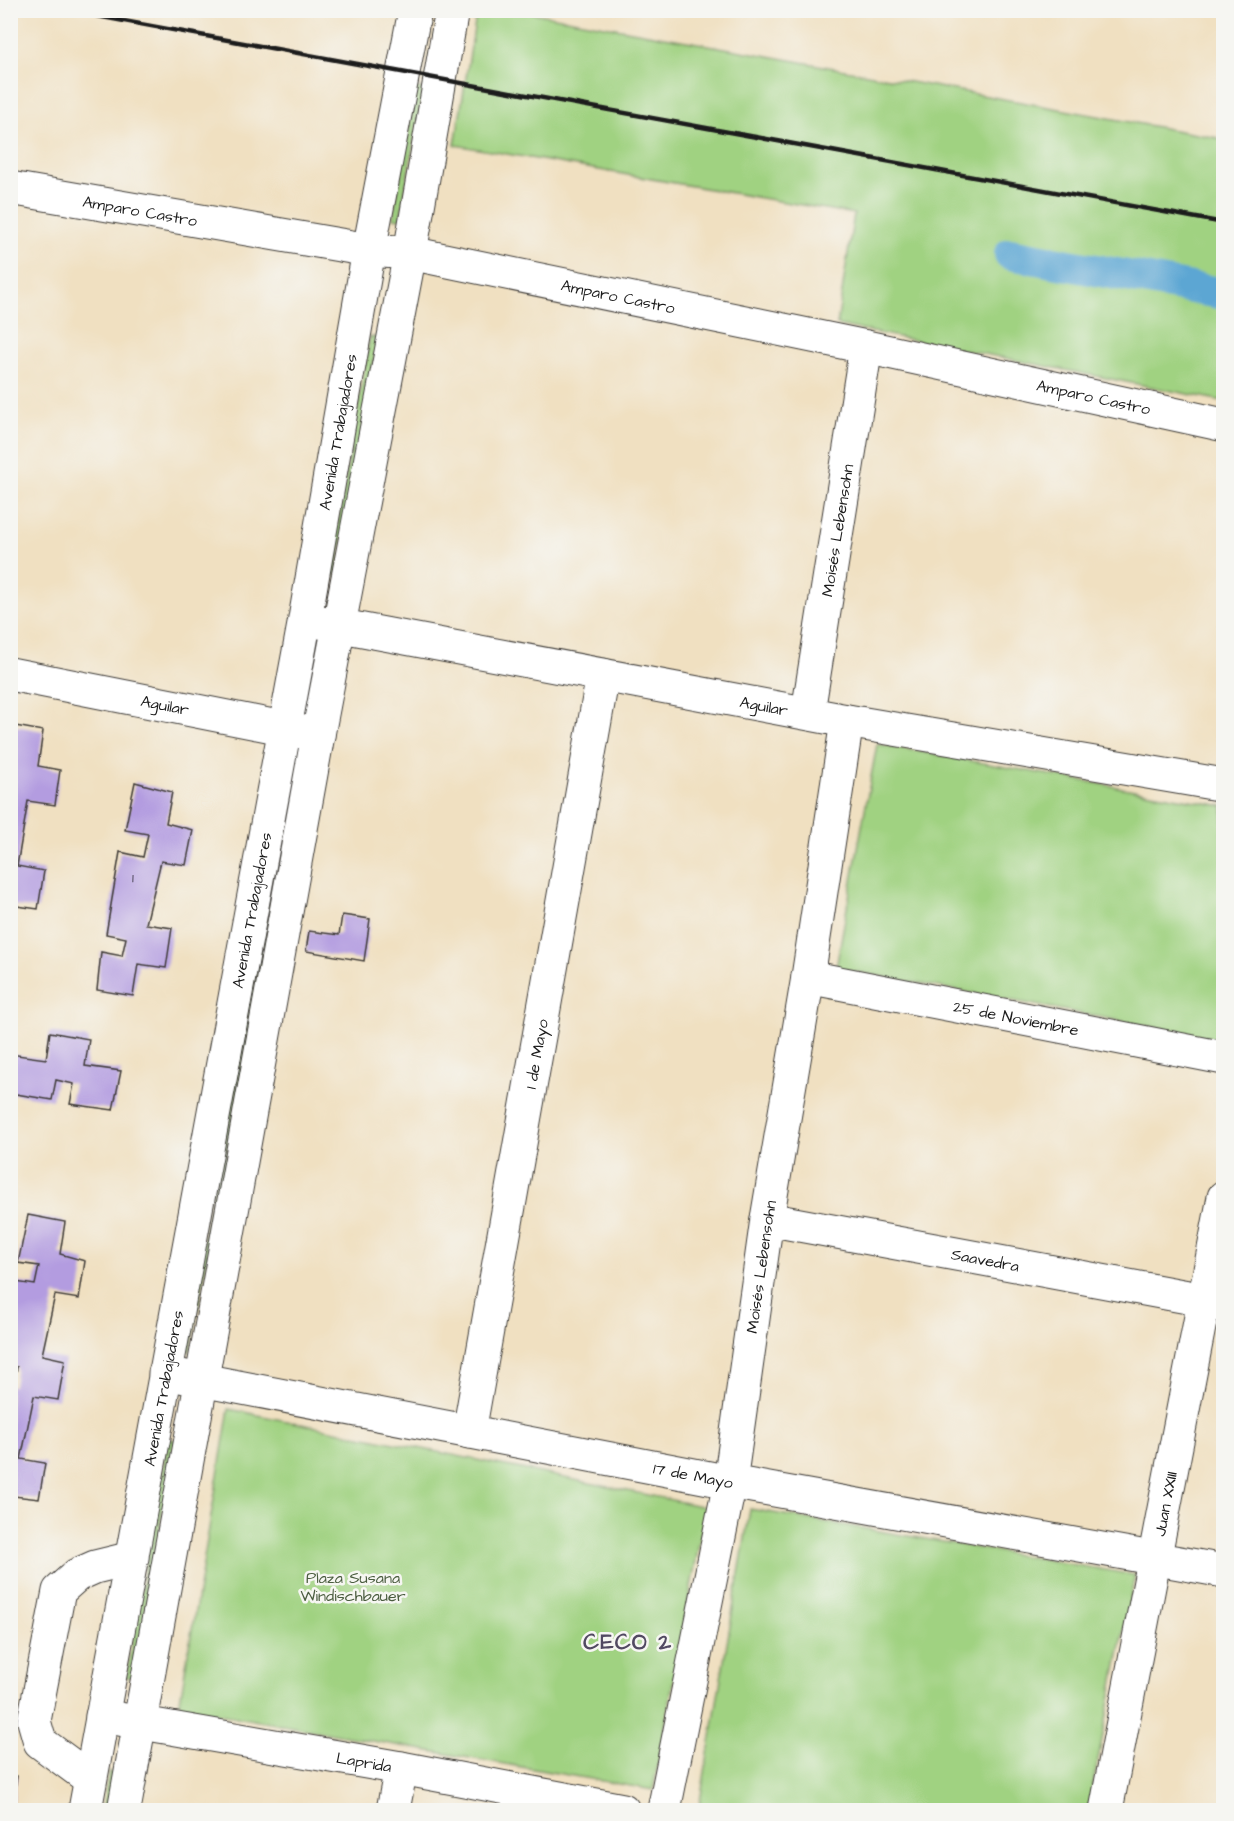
<svg xmlns="http://www.w3.org/2000/svg" width="1234" height="1821" font-family="'Architects Daughter',sans-serif">
  <style>
    .green { fill: #a0d281; stroke: #5e774e; stroke-width: 1.5 }
    .lines { fill: none; stroke-linecap: round; stroke-linejoin: round }
    .canal { stroke: #5ba6d3; stroke-width: 32 }
    .building { fill: #b39ce0 }
    .minor-casing { stroke: #3c3935; stroke-width: 35 }
    .major-casing { stroke: #3c3935; stroke-width: 35 }
    .minor { stroke: #fff; stroke-width: 33 }
    .major { stroke: #fff; stroke-width: 33 }
    .rail { stroke: #1c1c1c; stroke-width: 4.5 }
    .labels { text-anchor: middle; stroke-width: 5; stroke-linejoin: round; paint-order: stroke }
    .number-label { font-size: 14px; fill: #423c4d }
    .street-label { font-size: 16px; fill: #1c1c1c; stroke: #f6f6f2 }
    .park-label { font-size: 16px; fill: #4a5c3f; stroke: #f6f6f2 }
    .district-label { font-size: 22px; font-weight: bold; letter-spacing: 1.5px; fill: #514961; stroke: #f6f6f2 }
  </style>
  <rect width="100%" height="100%" fill="#f6f6f2"/>
  <filter id="ink" filterUnits="userSpaceOnUse"><feTurbulence type="fractalNoise" baseFrequency=".0167" numOctaves="2"/><feDisplacementMap in="SourceGraphic" scale="12" xChannelSelector="R" yChannelSelector="G"/><feConvolveMatrix kernelMatrix="1 2 1 2 8 2 1 2 1" color-interpolation-filters="sRGB"/></filter>
  <filter id="wash" filterUnits="userSpaceOnUse"><feTurbulence type="fractalNoise" baseFrequency=".008" numOctaves="4" result="noise"/><feDisplacementMap in="SourceGraphic" scale="24" xChannelSelector="R" yChannelSelector="G"/><feGaussianBlur stdDeviation="1.35" result="paint"/><feColorMatrix in="noise" values="0 0 0 0 0 0 0 0 0 0 0 0 0 0 0 0 0 1.4 0 .05"/><feComposite in="paint" operator="in"/></filter>
  <g filter="url(#wash)">
    <rect width="100%" height="100%" fill="#f0e0c1"/>
    <g class="green">
      <polygon points="477,10 522,11 1223,139 1223,401 837,325 854,214 455,145"/>
      <polygon points="416,88 423,89 400,219 393,218"/>
      <polygon points="370,337 378,338 336,575 329,574"/>
      <polygon points="877,744 1223,806 1223,1040 836,968"/>
      <polygon points="288,791 294,793 190,1351 183,1350"/>
      <polygon points="229,1409 706,1507 653,1790 179,1707"/>
      <polygon points="168,1439 175,1440 133,1678 126,1677"/>
      <polygon points="750,1509 1135,1575 1088,1810 716,1810 699,1807"/>
      <polygon points="109,1772 116,1774 109,1810 102,1810"/>
    </g>
    <g class="lines">
      <polyline class="canal" points="1010,254 1224,294"/>
    </g>
    <g id="blocks">
      <g class="building">
        <polygon points="10,725 43,731 38,766 60,770 55,805 28,801 17,866 44,871 38,909 10,905 10,794 15,779 10,778"/>
        <polygon points="135,782 172,792 166,823 193,830 186,865 161,861 146,924 172,928 166,968 138,964 133,996 97,990 101,952 122,956 126,938 106,934 120,852 143,857 148,834 125,830"/>
        <polygon points="342,915 370,919 364,961 306,951 309,931 339,935"/>
        <polygon points="50,1032 89,1039 85,1066 121,1071 113,1110 70,1104 74,1084 56,1080 52,1100 10,1093 10,1054 46,1059"/>
        <polygon points="28,1215 65,1222 60,1254 85,1261 79,1299 55,1295 42,1355 65,1360 58,1400 34,1396 21,1459 45,1463 39,1499 14,1496 12,1508 10,1386 14,1386 17,1367 10,1366 10,1307 16,1282 35,1285 39,1266 18,1263"/>
        <polygon points="10,1774 17,1776 12,1810 10,1810"/>
      </g>
    </g>
  </g>
  <g filter="url(#ink)">
    <use href="#blocks" fill-opacity="0" stroke="#3c3935" stroke-width="1.5"/>
    <g class="lines">
      <g class="minor-casing">
        <g id="minor">
          <path id="s1" d="M 10,188 L 369,250 L 410,253 L 866,347 L 1224,425"/>
          <path id="s2" d="M 310,620 L 847,721 L 1224,785"/>
          <path id="s3" d="M 10,674 L 318,735"/>
          <path id="s4" d="M 808,712 L 866,347"/>
          <path id="s5" d="M 808,977 L 1224,1058"/>
          <path id="s6" d="M 767,1219 L 1204,1300"/>
          <path id="s7" d="M 165,1373 L 730,1482 L 1224,1571"/>
          <path id="s8" d="M 469,1432 L 603,675"/>
          <path id="s9" d="M 102,1716 L 401,1768 L 623,1810"/>
          <polyline points="90,1779 40,1742 34,1721 59,1591 77,1575 95,1567 132,1558"/>
          <polyline points="393,1810 401,1768"/>
          <path id="s10" d="M 664,1810 L 730,1482 L 767,1219 L 808,977 L 847,721"/>
          <path id="s11" d="M 1106,1810 L 1224,1197"/>
        </g>
      </g>
      <g class="major-casing">
        <g id="major">
          <path id="s12" d="M 85,1810 L 305,619 L 369,250 L 415,10"/>
          <polyline points="124,1810 318,735 410,253 452,10"/>
        </g>
      </g>
      <use href="#minor" class="minor"/>
      <use href="#major" class="major"/>
      <polyline class="rail" points="64,10 1224,223"/>
    </g>
  </g>
  <g class="labels">
    <g class="number-label">
      <text x="133" y="882">1</text>
    </g>
    <g class="street-label">
      <text dy="6" stroke="none"><textPath href="#s1" startOffset="132">Amparo Castro</textPath></text>
      <text dy="6" stroke="none"><textPath href="#s1" startOffset="618">Amparo Castro</textPath></text>
      <text dy="6" stroke="none"><textPath href="#s1" startOffset="1104">Amparo Castro</textPath></text>
      <text dy="6" stroke="none"><textPath href="#s12" startOffset="1401">Avenida Trabajadores</textPath></text>
      <text dy="6" stroke="none"><textPath href="#s4" startOffset="184">Moisés Lebensohn</textPath></text>
      <text dy="6" stroke="none"><textPath href="#s2" startOffset="462">Aguilar</textPath></text>
      <text dy="6" stroke="none"><textPath href="#s3" startOffset="158">Aguilar</textPath></text>
      <text dy="6" stroke="none"><textPath href="#s12" startOffset="915">Avenida Trabajadores</textPath></text>
      <text dy="6" stroke="none"><textPath href="#s5" startOffset="212">25 de Noviembre</textPath></text>
      <text dy="6" stroke="none"><textPath href="#s8" startOffset="384">1 de Mayo</textPath></text>
      <text dy="6" stroke="none"><textPath href="#s6" startOffset="222">Saavedra</textPath></text>
      <text dy="6" stroke="none"><textPath href="#s10" startOffset="552">Moisés Lebensohn</textPath></text>
      <text dy="6" stroke="none"><textPath href="#s12" startOffset="429">Avenida Trabajadores</textPath></text>
      <text dy="6" stroke="none"><textPath href="#s7" startOffset="538">17 de Mayo</textPath></text>
      <text dy="6" stroke="none"><textPath href="#s11" startOffset="312">Juan XXIII</textPath></text>
      <text dy="6" stroke="none"><textPath href="#s9" startOffset="266">Laprida</textPath></text>
    </g>
    <g class="park-label">
      <text x="353" y="1583">Plaza Susana<tspan x="353" dy="18">Windischbauer</tspan></text>
    </g>
    <g class="district-label">
      <text x="628" y="1649">CECO 2</text>
    </g>
  </g>
  <rect width="1234" height="1821" fill="none" stroke="#f6f6f2" stroke-width="36"/>
</svg>
